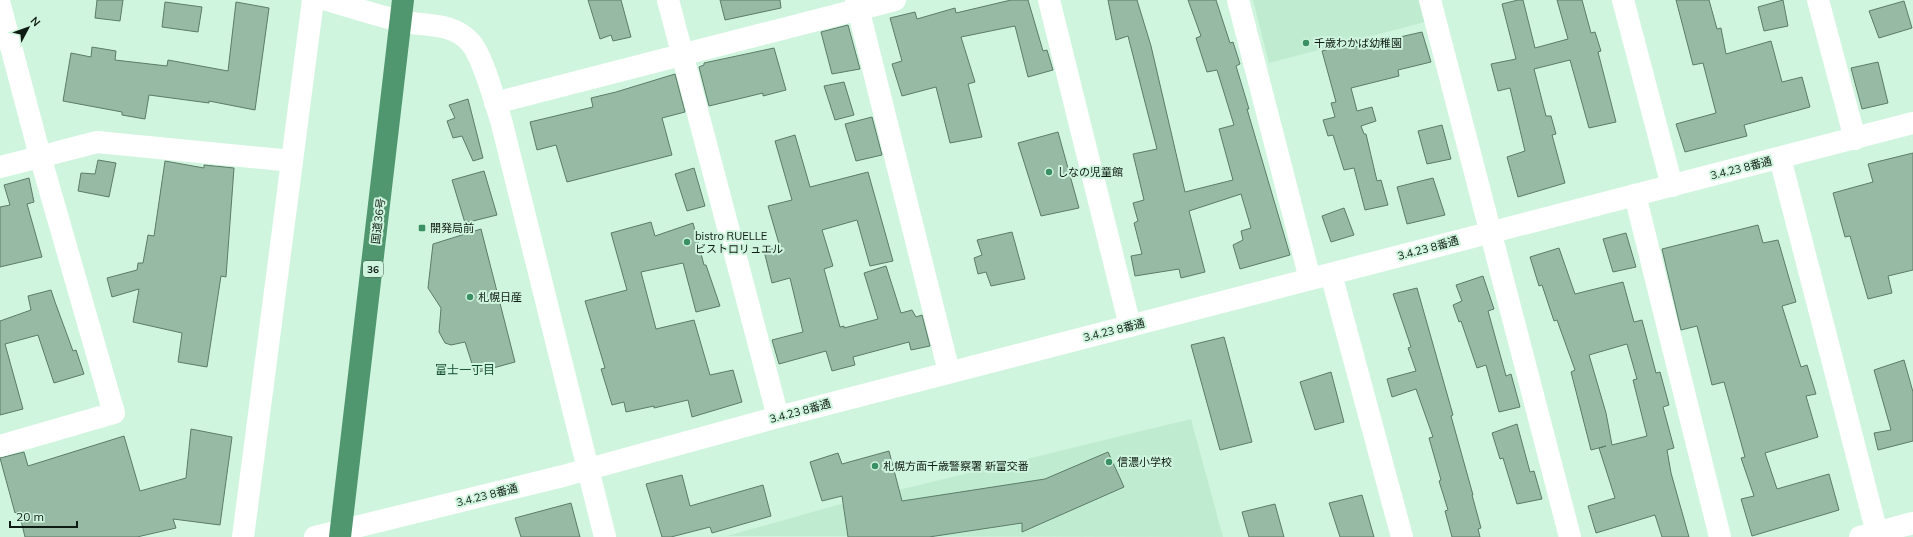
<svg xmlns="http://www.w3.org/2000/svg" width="1913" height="537" font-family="Mulish,'Noto Sans JP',sans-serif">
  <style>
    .built { fill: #bfebd0 }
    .building { fill: #97baa4; stroke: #5b7c68; fill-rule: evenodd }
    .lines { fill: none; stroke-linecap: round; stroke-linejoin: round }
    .minor { stroke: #fff; stroke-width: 22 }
    .highway { stroke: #509770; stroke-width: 22 }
    .poi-dot { fill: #3a8f63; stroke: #d0f5de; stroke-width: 1.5 }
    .labels { text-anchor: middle; stroke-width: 4; stroke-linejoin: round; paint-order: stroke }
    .shield { fill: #d0f5de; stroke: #495d51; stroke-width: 1 }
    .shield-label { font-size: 10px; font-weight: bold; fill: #0f1c14 }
    .poi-label { font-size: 11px; fill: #0f1c14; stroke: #d0f5de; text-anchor: start }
    .street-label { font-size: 11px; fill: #0f1c14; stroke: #d0f5de }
    .neighbourhood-label { font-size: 12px; fill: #124f32; stroke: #d0f5de }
  </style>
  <rect width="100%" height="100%" fill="#d0f5de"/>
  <g class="built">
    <polygon points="1253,0 1419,0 1425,22 1269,63"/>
    <polygon points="1191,419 1223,537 727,536 841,504"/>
  </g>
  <g class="building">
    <polygon points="97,0 123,0 120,21 95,18"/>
    <polygon points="588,0 621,0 631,37 613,41 611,35 600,39"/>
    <polygon points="720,0 780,0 781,8 725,20"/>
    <polygon points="1011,0 1028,0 1043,51 1047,50 1053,70 1028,77 1015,26 961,37 975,82 968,84 982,137 950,143 936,87 902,96 892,64 902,61 890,18 915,12 917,19 955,8 956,13"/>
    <polygon points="1108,0 1137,0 1151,46 1185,192 1233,180 1219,129 1234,125 1217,70 1207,72 1196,38 1201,36 1188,0 1216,0 1230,43 1233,42 1240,64 1236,66 1249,109 1247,109 1290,255 1240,269 1233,245 1243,240 1241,231 1251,228 1241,194 1189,211 1205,272 1181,278 1179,269 1135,276 1131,256 1142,254 1134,223 1138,221 1133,203 1144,200 1133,154 1157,149 1128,36 1116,40"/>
    <polygon points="1518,0 1523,0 1535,48 1568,39 1557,0 1582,0 1591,33 1595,32 1601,51 1598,52 1616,122 1589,128 1570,60 1534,69 1546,116 1551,116 1556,134 1552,135 1565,183 1518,197 1507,157 1525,151 1510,88 1498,91 1491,64 1516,59 1502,4"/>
    <polygon points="1676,0 1709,0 1717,29 1721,28 1726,54 1771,41 1782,82 1802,77 1810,107 1744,125 1747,136 1685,152 1676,124 1716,113 1703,63 1693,65"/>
    <polygon points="1783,0 1788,26 1764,31 1758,7"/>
    <polygon points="1904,1 1912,28 1879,38 1869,11"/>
    <polygon points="165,2 202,7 198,32 162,27"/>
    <polygon points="236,2 269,8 255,110 209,101 209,103 149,95 145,119 122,115 122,112 63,101 71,53 91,57 92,47 116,51 115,60 167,66 168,60 228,71"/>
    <polygon points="848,25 860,69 832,74 821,32"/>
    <polygon points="1422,32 1431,62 1398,70 1399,76 1351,88 1357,111 1372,107 1376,121 1361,126 1364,134 1366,134 1377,181 1381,180 1388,205 1365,210 1354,168 1344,170 1333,135 1328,136 1323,120 1335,117 1331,103 1336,102 1322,51 1347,44 1348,49 1390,37 1391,39"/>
    <polygon points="774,48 786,90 763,96 763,93 709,106 699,67 704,65 704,63"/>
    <polygon points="1878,62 1888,103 1862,109 1851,68"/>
    <polygon points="675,74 685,112 662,118 672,155 567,182 556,145 537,150 530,122 593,107 591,98 616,92"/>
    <polygon points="844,82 854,115 835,120 824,86"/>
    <polygon points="468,99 483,158 473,161 462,136 453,138 447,121 455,118 449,105"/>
    <polygon points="872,117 882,155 856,161 845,124"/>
    <polygon points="1442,125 1451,159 1427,164 1418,131"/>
    <polygon points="1058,132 1079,208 1041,216 1018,143"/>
    <polygon points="795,135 810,187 868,172 893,261 870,266 857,220 822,230 833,266 824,269 840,327 844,326 844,328 878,319 864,273 886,266 901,313 912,310 916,317 922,315 930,346 911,350 909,342 853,357 855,365 832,371 826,351 779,364 772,340 803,332 790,278 772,283 764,251 780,247 768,206 792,200 775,141"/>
    <polygon points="1913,153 1913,270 1888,276 1892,293 1868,299 1850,236 1845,237 1833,193 1873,182 1868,164"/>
    <polygon points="98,160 116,163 109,197 78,191 81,173 95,174"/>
    <polygon points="165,161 204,168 204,165 234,168 226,277 221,276 207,367 178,362 182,333 133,322 139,289 112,297 107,278 137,270 138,263 143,263 148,235 154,236"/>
    <polygon points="694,168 705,206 687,211 675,174"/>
    <polygon points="484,171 497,215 465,223 452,180"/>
    <polygon points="29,178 34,202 27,204 42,257 0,267 0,207 10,205 4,185"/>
    <polygon points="1433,178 1445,215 1407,224 1397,187"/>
    <polygon points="1344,208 1354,235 1331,242 1322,216"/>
    <polygon points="651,222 655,236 693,223 704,265 706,265 720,306 696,312 683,263 641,272 656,329 694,320 710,375 733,370 742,402 692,417 688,400 654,408 654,406 626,412 624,402 612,405 601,369 605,368 585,301 627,290 611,233"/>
    <polygon points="1758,225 1763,243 1778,240 1796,302 1782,306 1801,367 1807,365 1816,394 1806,396 1818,437 1765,453 1777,489 1829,474 1839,510 1752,536 1741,499 1754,496 1741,458 1745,457 1724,382 1712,385 1697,326 1681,330 1662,249"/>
    <polygon points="481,229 515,362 475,373 465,342 451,345 445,343 439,332 441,308 428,288 433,244"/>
    <polygon points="1012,232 1025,279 991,286 986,272 978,274 974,258 982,255 977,240"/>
    <polygon points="1626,233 1636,267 1613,272 1603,239"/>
    <path d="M 1559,248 L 1575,294 L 1623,282 L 1634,322 L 1642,320 L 1656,373 L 1660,372 L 1669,405 L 1663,407 L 1674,448 L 1667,450 L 1671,473 L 1689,537 L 1662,537 L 1655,515 L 1596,533 L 1588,506 L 1615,498 L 1599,448 L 1606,446 L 1591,450 L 1571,372 L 1575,370 L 1557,320 L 1554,321 L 1542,285 L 1539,286 L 1530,257 ZM 1627,344 L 1637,379 L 1633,380 L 1647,436 L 1612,445 L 1606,413 L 1589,355 Z"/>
    <polygon points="1483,276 1494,309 1488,311 1506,376 1511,374 1520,407 1499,412 1486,365 1477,368 1461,321 1459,322 1453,305 1462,301 1456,285"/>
    <polygon points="1417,288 1453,415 1451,416 1473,495 1472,495 1481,528 1478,529 1480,537 1452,537 1445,511 1448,510 1439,481 1441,480 1429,438 1433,437 1416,389 1392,397 1387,379 1416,371 1408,348 1411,347 1393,294"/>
    <polygon points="51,290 55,302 73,351 76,350 84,374 54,383 38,335 5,344 23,409 0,415 0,321 31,310 28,296"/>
    <polygon points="1224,337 1252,442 1220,450 1191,345"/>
    <polygon points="1904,360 1913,392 1913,441 1878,450 1874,433 1891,430 1874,370"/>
    <polygon points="1331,372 1344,422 1315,430 1300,382"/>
    <polygon points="1517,424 1530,472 1534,471 1542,499 1517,504 1503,458 1500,459 1492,433"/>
    <polygon points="191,429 232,437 220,525 173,519 176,528 137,537 25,537 19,512 15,513 0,458 24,452 28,466 124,436 140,491 186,478"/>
    <polygon points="889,451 902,501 1045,479 1108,452 1124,487 1022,532 1022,523 929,537 848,537 842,496 822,501 810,462 838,453 842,464"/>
    <polygon points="682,475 690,506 763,485 771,516 712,533 710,527 671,537 662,537 646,484"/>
    <polygon points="1362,495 1374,537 1340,537 1329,503"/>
    <polygon points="571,503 580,537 521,537 515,518"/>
    <polygon points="1275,504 1284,537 1249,537 1242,512"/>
  </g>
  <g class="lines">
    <g class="minor">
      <path d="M 327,0 C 351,7 375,15 400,21 C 426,27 452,21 471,43 C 484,59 494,100 501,120 L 605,537"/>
      <polyline points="668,0 778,417"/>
      <polyline points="856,0 949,372"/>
      <polyline points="1049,0 1130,326"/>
      <polyline points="1238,0 1310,279"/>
      <polyline points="1430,0 1570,537"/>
      <polyline points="1623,0 1672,186"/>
      <polyline points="1818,0 1855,139"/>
      <polyline points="0,5 40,156 114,413 0,446"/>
      <polyline points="495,103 895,0"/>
      <polyline points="1780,158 1878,537"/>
      <polyline points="0,167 97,142 292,161"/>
      <polyline points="1635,195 1720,537"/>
      <polyline points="1331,274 1402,537"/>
      <polyline points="243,537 313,0"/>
      <polyline points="315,537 563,476 778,417 1913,123"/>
      <polyline points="1860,537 1913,523"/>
    </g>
    <polyline class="highway" points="340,537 403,0"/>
  </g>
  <g class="poi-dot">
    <circle cx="1306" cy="43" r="4"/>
    <circle cx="1049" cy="172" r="4"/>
    <rect x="418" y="224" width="8" height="8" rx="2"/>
    <circle cx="687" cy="242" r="4"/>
    <circle cx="470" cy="297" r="4"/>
    <circle cx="1109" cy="462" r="4"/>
    <circle cx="875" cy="466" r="4"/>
  </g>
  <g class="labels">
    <rect class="shield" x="363" y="261" width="20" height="16" rx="3"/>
    <g class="shield-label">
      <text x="373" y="273">36</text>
    </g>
    <g class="poi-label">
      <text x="1314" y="47">千歳わかば幼稚園</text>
      <text x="1057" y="176">しなの児童館</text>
      <text x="430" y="232">開発局前</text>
      <text x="695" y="240">bistro RUELLE<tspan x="695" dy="13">ビストロリュエル</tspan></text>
      <text x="478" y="301">札幌日産</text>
      <text x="1117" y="466">信濃小学校</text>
      <text x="883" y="470">札幌方面千歳警察署 新富交番</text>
    </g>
    <g class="street-label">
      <text transform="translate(1741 168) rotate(-14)" y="4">3.4.23 8番通</text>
      <text transform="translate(378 221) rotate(-83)" y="4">国道36号</text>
      <text transform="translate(1428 248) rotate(-15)" y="4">3.4.23 8番通</text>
      <text transform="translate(1114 330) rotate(-14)" y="4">3.4.23 8番通</text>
      <text transform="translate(800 411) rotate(-15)" y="4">3.4.23 8番通</text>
      <text transform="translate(487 495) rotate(-14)" y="4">3.4.23 8番通</text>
    </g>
    <g class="neighbourhood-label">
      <text x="465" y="374">富士一丁目</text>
    </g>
  </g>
  <g transform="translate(28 28) rotate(49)" stroke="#d0f5de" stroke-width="3" paint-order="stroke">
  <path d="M0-3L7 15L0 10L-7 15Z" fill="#0f1c14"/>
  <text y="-6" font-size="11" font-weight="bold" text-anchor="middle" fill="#0f1c14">N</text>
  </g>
  <path d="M10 521v6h67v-6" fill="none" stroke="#0f1c14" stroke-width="2"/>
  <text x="16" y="521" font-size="12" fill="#0f1c14" stroke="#d0f5de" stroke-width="3" paint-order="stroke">20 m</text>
</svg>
